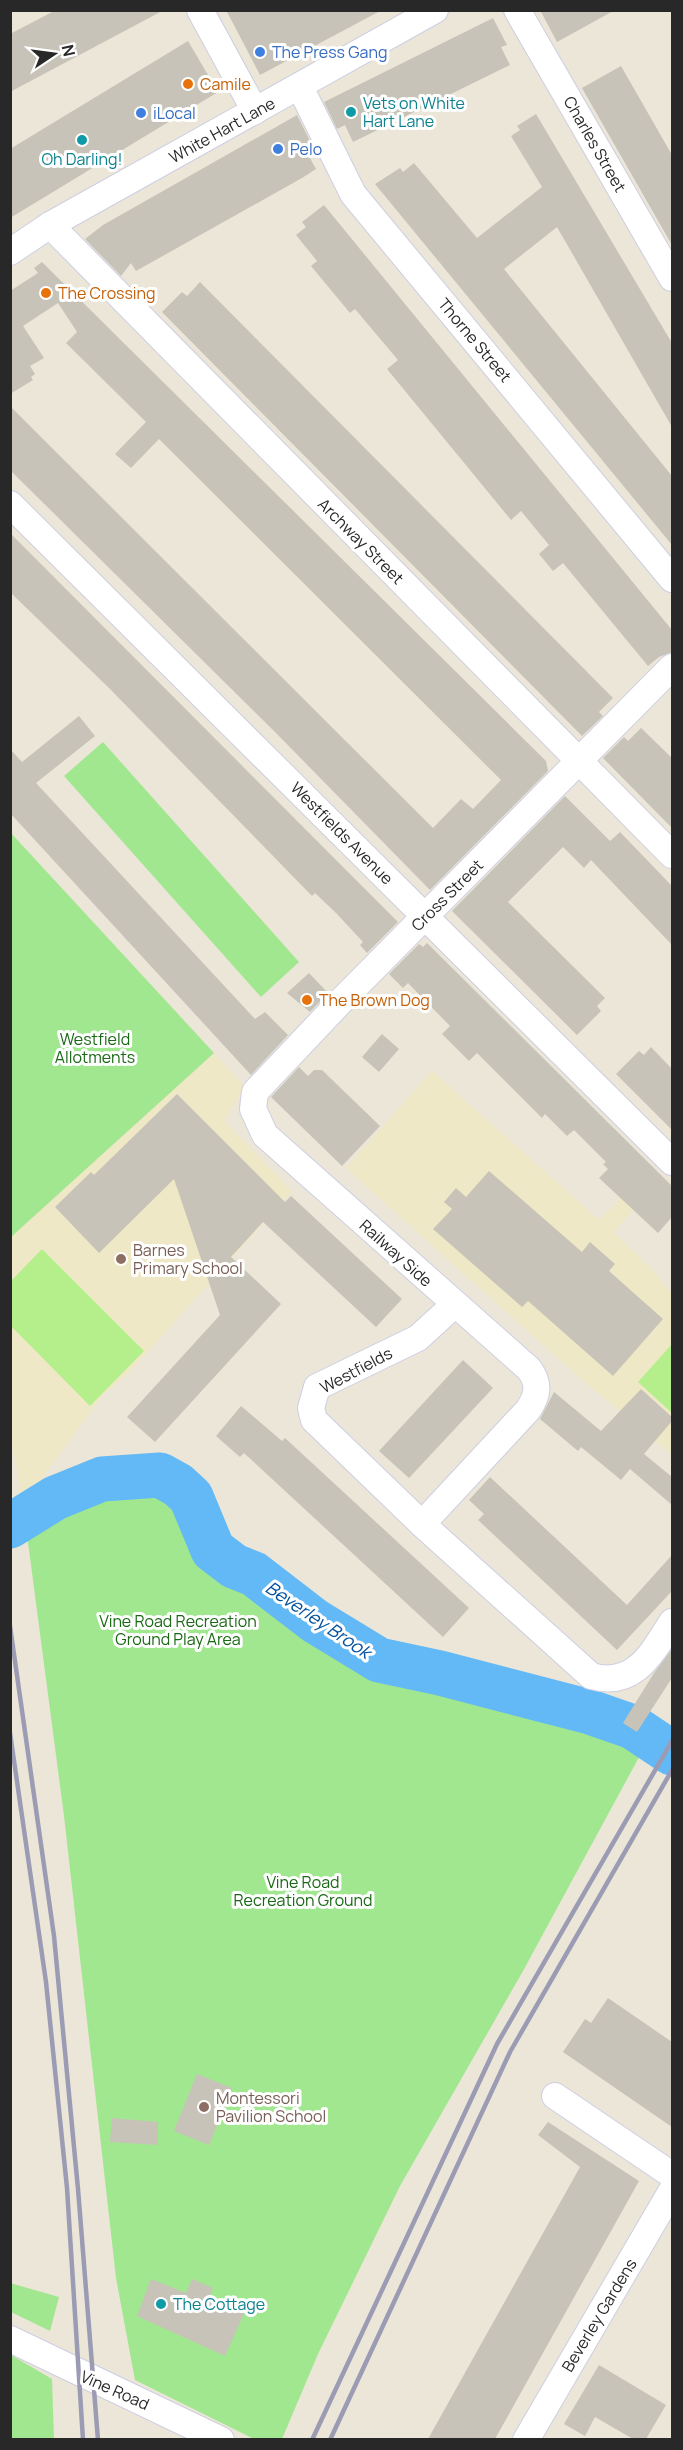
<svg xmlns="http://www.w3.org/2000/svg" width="683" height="2450" font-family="Manrope,sans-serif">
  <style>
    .education { fill: #efe8c6 }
    .green { fill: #a0e790 }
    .pitch { fill: #b5ef8b }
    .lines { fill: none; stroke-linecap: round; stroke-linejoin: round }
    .stream { stroke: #63b9f6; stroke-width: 8 }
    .river { stroke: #63b9f6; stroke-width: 45 }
    .building { fill: #c7c3b8 }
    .minor-casing { stroke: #cdcee2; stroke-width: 28 }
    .minor { stroke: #fff; stroke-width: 26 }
    .rail { stroke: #9b9bb4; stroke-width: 4.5 }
    .shop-dot { fill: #3f7fe0; stroke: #fff; stroke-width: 2 }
    .food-dot { fill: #e8710a; stroke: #fff; stroke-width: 2 }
    .culture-dot { fill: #0f9aa8; stroke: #fff; stroke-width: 2 }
    .education-dot { fill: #8d6e63; stroke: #fff; stroke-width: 2 }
    .labels { text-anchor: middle; stroke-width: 6; stroke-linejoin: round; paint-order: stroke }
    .shop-label { font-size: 16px; fill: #366cbe; stroke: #fff; text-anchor: start }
    .food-label { font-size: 16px; fill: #c56008; stroke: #fff; text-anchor: start }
    .culture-label { font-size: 16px; fill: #0d838f; stroke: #fff; text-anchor: start }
    .street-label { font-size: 16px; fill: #282828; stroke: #fff }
    .park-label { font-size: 16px; fill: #196914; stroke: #fff }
    .education-label { font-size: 16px; fill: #785e54; stroke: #fff; text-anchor: start }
    .water-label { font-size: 18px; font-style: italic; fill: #0453a0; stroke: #fff }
  </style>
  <rect width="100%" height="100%" fill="#ece6d8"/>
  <g class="education">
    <polygon points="214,1053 245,1087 224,1121 292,1191 127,1375 104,1394 23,1504 11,1438 10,1237"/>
    <polygon points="432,1071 599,1220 630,1189 642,1202 613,1232 652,1269 672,1294 672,1455 573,1372 346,1168"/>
  </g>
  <g class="green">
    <polygon points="103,742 299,962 261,997 64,776"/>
    <polygon points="10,832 214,1053 11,1237 10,1237"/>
    <path d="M 135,1487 L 162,1491 L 177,1502 L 183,1513 L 195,1551 L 218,1571 L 256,1592 L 337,1652 L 375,1672 L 464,1689 L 583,1721 L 634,1738 L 644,1748 L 523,1971 L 400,2186 L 318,2354 L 282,2439 L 254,2439 L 135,2380 L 116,2278 L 64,1816 L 26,1527 C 64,1506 91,1491 135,1487 Z"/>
    <polygon points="10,2283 59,2297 50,2331 11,2312"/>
    <polygon points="11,2355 52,2379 54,2439 11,2439"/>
  </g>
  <g class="pitch">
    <polygon points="42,1249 144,1351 90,1406 11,1326 11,1281"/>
    <polygon points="672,1344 672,1413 638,1382"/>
  </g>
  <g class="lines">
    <polyline class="stream" points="160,1475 165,1470 177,1468"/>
    <polyline class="river" points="10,1526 55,1498 102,1479 160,1475 178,1485 191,1497 213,1550 234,1566 254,1574 315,1621 379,1660 440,1673 590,1712 633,1727 672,1753"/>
  </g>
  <g class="building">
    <polygon points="56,10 164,10 10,92 10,34"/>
    <polygon points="226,10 382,10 260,75"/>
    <polygon points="540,10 615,10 557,42"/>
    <polygon points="493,18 507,45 501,47 510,65 353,142 345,125 337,129 324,102"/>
    <polygon points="188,41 218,92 10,218 10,149"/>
    <polygon points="621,66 672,155 672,245 582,88"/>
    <polygon points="536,114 672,343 672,427 557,227 504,269 672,476 672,545 375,184 400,168 403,172 414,163 477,238 542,187 511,136 520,130 517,126"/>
    <polygon points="297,115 311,143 305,149 316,169 302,178 136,271 131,263 121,276 85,239 103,225"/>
    <polygon points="324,205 672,630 672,652 659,657 648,666 563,563 553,571 539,554 549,545 521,511 511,520 387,369 398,360 355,309 350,313 311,266 317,261 296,235 306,227 302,222"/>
    <polygon points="42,262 546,761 548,771 430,890 275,732 10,470 10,406 433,828 461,799 473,809 501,780 159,439 131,468 115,454 146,422 66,343 77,332 58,303 23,326 44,358 30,366 35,374 31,377 33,380 10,394 10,291 38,273 34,268"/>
    <polygon points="200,282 613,698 599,712 603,716 582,736 162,312 182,292 187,296"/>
    <polygon points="10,533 398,922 367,953 360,945 363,942 336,913 315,893 312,896 110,689 10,592"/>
    <polygon points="79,716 95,736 36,783 255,1019 265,1012 288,1035 251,1075 10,813 10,749 22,762"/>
    <polygon points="641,728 672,758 672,828 603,758 624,737 628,741"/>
    <polygon points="565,796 610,841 620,832 672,886 672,945 591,860 584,868 563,847 508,902 605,998 597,1006 601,1011 577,1035 452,911"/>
    <polygon points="427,943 672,1186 672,1217 658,1233 599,1178 608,1169 603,1164 606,1162 574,1130 567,1136 545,1114 542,1118 477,1053 469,1061 442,1034 450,1026 408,983 403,988 389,974 419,944 423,947"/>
    <polygon points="309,973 328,993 310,1012 287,993"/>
    <polygon points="382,1034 399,1049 379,1072 362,1057"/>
    <polygon points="651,1047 672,1069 672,1130 616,1074 639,1051 644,1055"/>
    <polygon points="299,1067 308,1076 314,1070 322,1070 380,1126 342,1166 271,1097"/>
    <polygon points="177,1094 285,1202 291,1196 402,1299 376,1327 263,1222 231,1257 281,1304 155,1442 127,1417 220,1315 174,1179 99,1253 55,1207 91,1172 94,1175"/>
    <polygon points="489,1171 582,1252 590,1242 615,1264 609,1271 663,1319 613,1376 528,1301 522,1307 433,1229 452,1209 444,1202 456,1188 466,1197"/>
    <polygon points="463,1360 493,1388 409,1478 379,1451"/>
    <polygon points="641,1389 672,1417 672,1421 644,1454 672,1477 672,1505 630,1469 621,1480 581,1447 578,1451 540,1419 554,1392 601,1431"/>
    <polygon points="241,1406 282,1441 285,1438 469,1608 443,1637 244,1453 240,1457 216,1436"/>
    <polygon points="490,1477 627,1605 672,1555 672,1591 617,1650 478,1520 484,1514 469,1500"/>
    <polygon points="672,1649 672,1678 637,1732 623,1723 654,1673"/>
    <polygon points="608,1998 672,2042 672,2127 563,2052 585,2019 591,2023"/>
    <polygon points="197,2074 232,2088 209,2145 174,2131"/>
    <polygon points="112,2118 158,2122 158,2145 110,2142"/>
    <polygon points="548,2122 639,2181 495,2439 428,2439 580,2167 538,2135"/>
    <polygon points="151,2279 186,2293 192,2279 213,2288 210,2295 245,2311 225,2356 137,2316"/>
    <polygon points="599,2365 666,2405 646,2439 633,2439 595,2417 585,2436 564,2424"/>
  </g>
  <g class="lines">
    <g class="minor-casing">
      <g id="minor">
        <polyline points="200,10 255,111"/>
        <polyline points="517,10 672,278"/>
        <polyline points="300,87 353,194 672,579"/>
        <polyline points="50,225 672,855"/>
        <polyline points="10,252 50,225 435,10"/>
        <polyline points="10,504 672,1162"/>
        <path d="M 454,1305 L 418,1338 L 317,1387 L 311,1408 L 314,1420 L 422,1524 L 591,1676 C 634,1688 651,1655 672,1622"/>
        <path d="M 422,1524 L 528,1410 C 538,1395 540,1384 529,1369 L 265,1135 L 253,1109 L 255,1092 L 343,999 L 672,667"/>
        <polyline points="555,2096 672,2175"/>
        <polyline points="10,2339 221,2440"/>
        <polyline points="526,2440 672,2190"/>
      </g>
    </g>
    <use href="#minor" class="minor"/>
    <g class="rail">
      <polyline points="10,1626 54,1936 78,2189 98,2440"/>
      <polyline points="10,1733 46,1982 67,2188 83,2440"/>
      <polyline points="312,2440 497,2044 672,1741"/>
      <polyline points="330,2440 510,2052 672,1770"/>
    </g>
  </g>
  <g class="shop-dot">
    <circle cx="260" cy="52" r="6"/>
    <circle cx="141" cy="113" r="6"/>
    <circle cx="278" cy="149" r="6"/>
  </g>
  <g class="food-dot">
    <circle cx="188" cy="84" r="6"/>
    <circle cx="46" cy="293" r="6"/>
    <circle cx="307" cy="1000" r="6"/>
  </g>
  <g class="culture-dot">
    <circle cx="351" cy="112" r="6"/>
    <circle cx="82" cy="140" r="6"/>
    <circle cx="161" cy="2304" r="6"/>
  </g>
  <g class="education-dot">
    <circle cx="121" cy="1259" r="6"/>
    <circle cx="204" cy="2107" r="6"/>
  </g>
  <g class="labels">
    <g class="shop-label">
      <text x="272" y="58">The Press Gang</text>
      <text x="153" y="119">iLocal</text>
      <text x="290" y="155">Pelo</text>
    </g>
    <g class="food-label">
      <text x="200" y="90">Camile</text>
      <text x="58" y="299">The Crossing</text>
      <text x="319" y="1006">The Brown Dog</text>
    </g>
    <g class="culture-label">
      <text x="363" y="109">Vets on White<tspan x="363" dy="18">Hart Lane</tspan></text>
      <text x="82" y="165" text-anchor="middle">Oh Darling!</text>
      <text x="173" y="2310">The Cottage</text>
    </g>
    <g class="street-label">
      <text transform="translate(222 130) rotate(-29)" y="6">White Hart Lane</text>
      <text transform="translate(595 144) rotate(60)" y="6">Charles Street</text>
      <text transform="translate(475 340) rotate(50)" y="6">Thorne Street</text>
      <text transform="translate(361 541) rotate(45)" y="6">Archway Street</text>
      <text transform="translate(342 833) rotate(45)" y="6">Westfields Avenue</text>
      <text transform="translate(447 895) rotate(-45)" y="6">Cross Street</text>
      <text transform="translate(396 1253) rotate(42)" y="6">Railway Side</text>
      <text transform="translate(356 1370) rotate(-28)" y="6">Westfields</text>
      <text transform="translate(599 2315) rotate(-59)" y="6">Beverley Gardens</text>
      <text transform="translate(115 2390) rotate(24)" y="6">Vine Road</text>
    </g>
    <g class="park-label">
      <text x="95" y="1045">Westfield<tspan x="95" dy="18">Allotments</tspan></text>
      <text x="178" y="1627">Vine Road Recreation<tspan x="178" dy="18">Ground Play Area</tspan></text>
      <text x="303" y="1888">Vine Road<tspan x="303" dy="18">Recreation Ground</tspan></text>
    </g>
    <g class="education-label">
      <text x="133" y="1256">Barnes<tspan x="133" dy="18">Primary School</tspan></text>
      <text x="216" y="2104">Montessori<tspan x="216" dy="18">Pavilion School</tspan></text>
    </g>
    <g class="water-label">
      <text transform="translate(318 1620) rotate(34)" y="6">Beverley Brook</text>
    </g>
  </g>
  <rect width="683" height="2450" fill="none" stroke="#282828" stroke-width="24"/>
  <g transform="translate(54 54) rotate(77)" stroke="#ffffff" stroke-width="4.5" paint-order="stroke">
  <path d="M0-4.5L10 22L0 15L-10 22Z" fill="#282828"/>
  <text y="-9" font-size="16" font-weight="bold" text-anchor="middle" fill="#282828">N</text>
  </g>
</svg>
